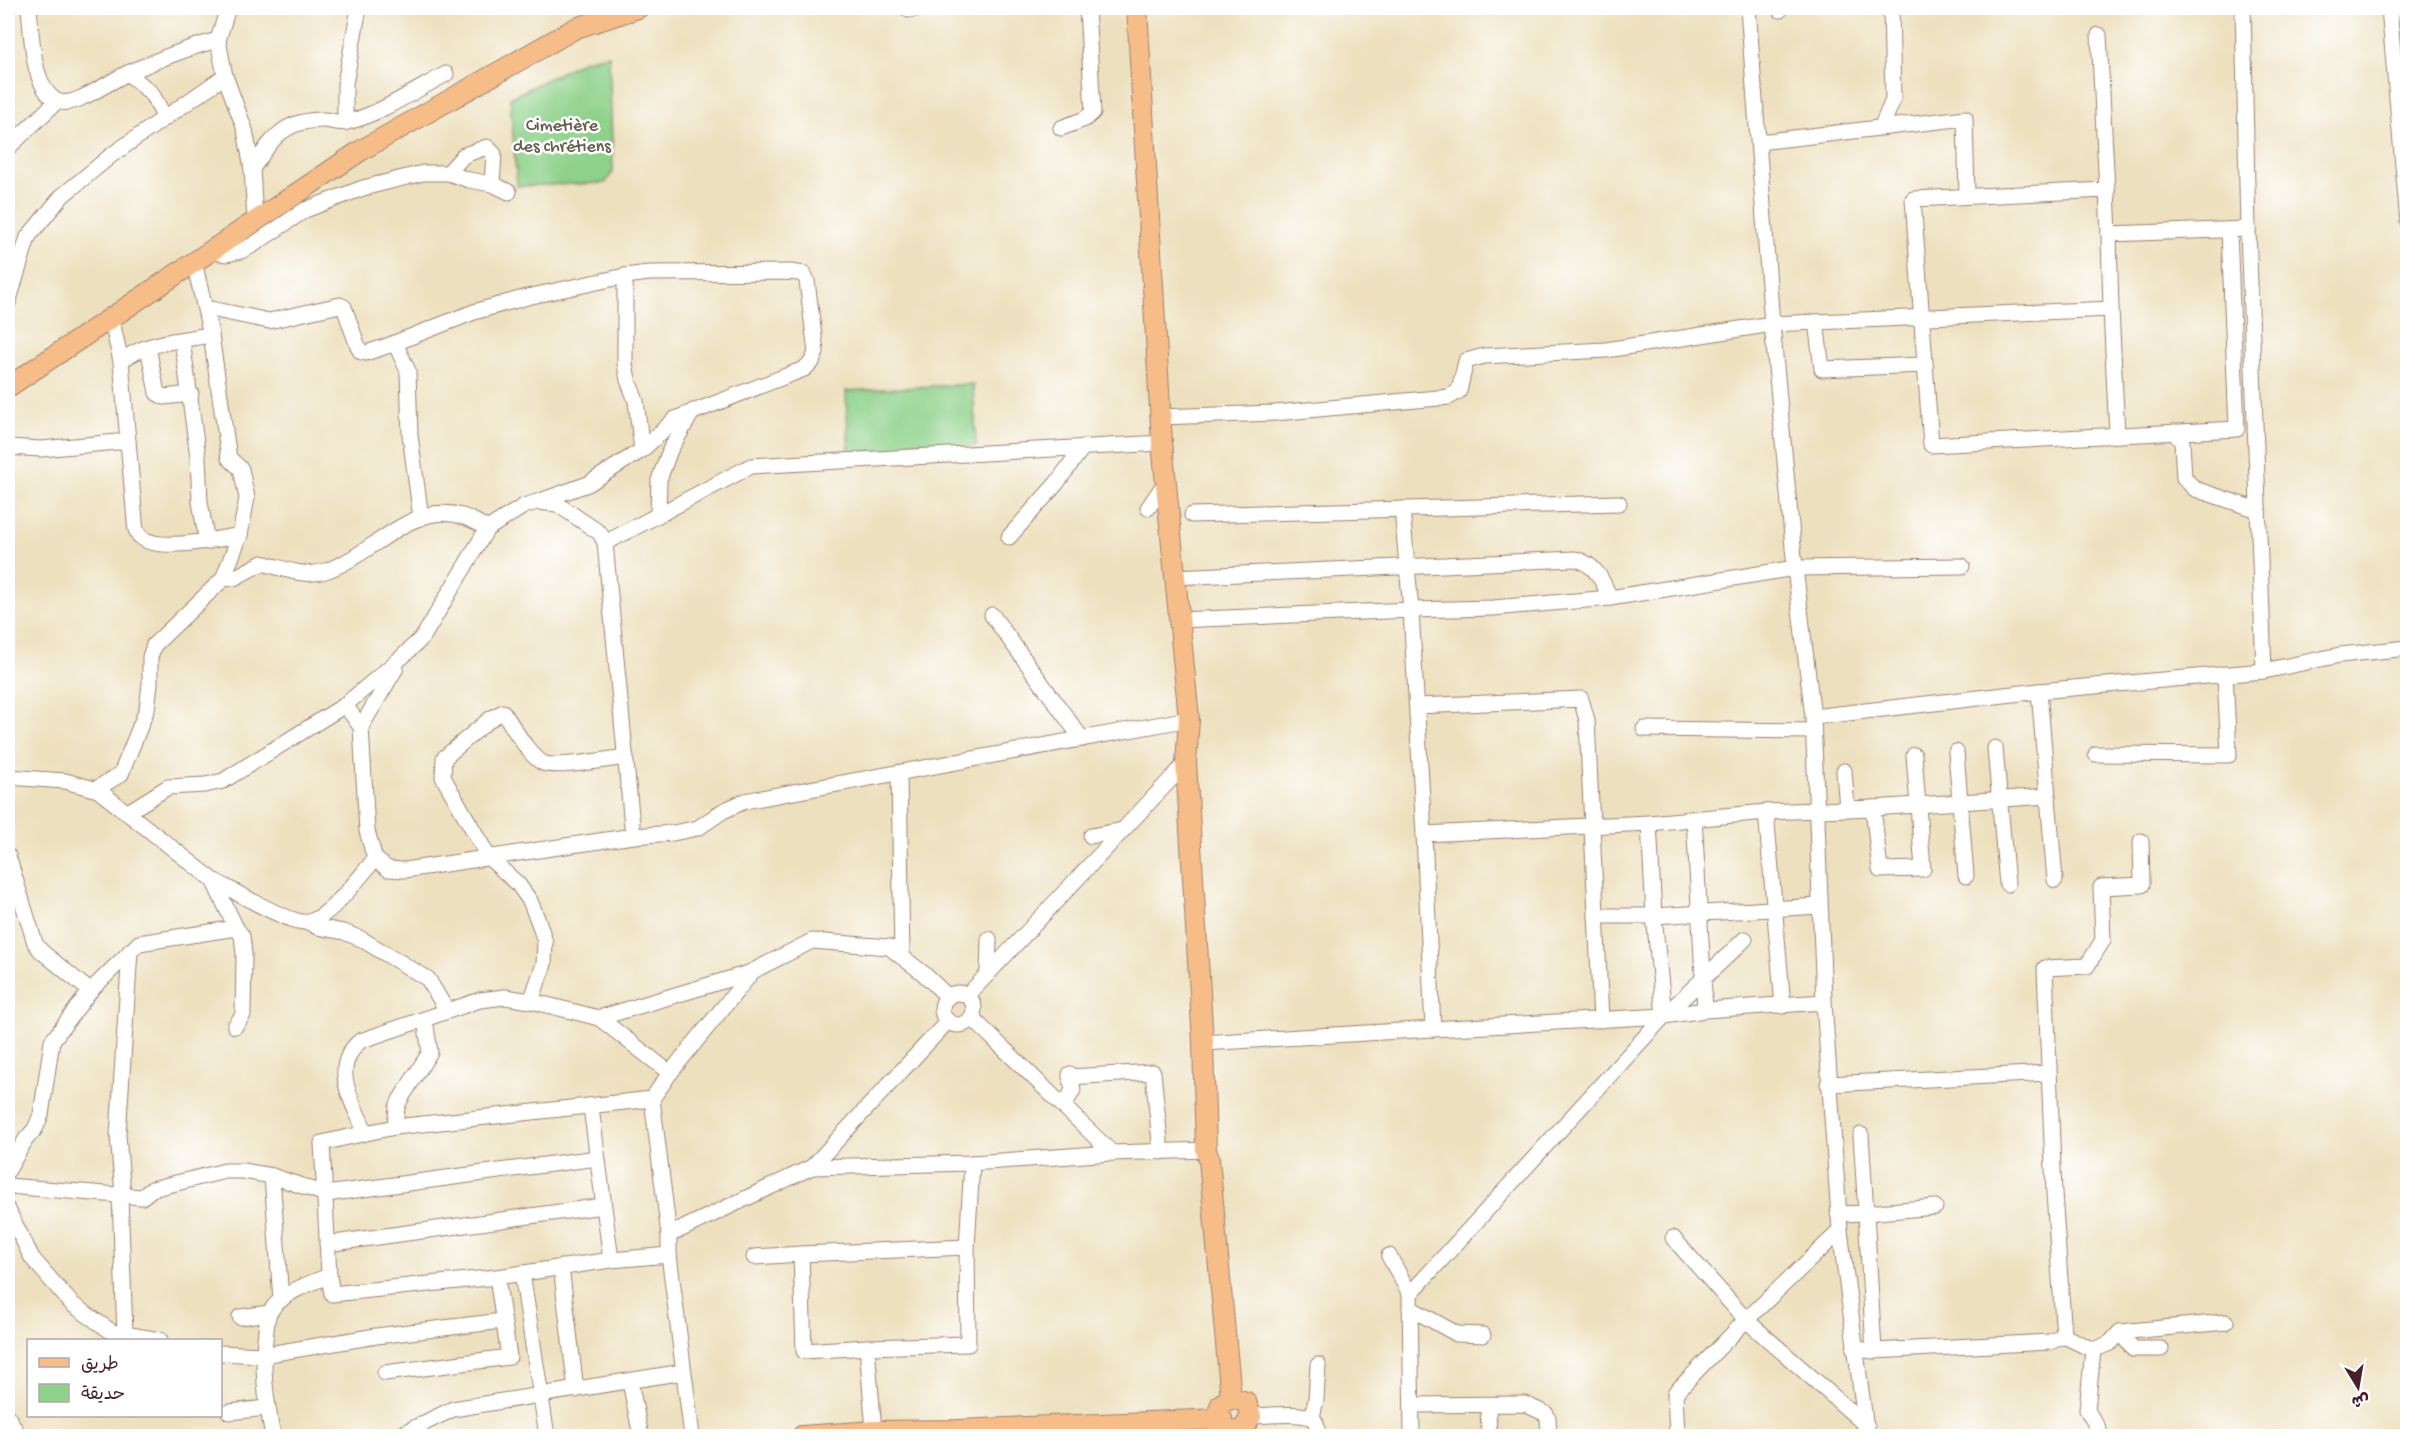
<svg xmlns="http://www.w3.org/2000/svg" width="2415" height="1444" font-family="'Gochi Hand','Playpen Sans Arabic',sans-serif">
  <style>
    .green { fill: #8ed18a; stroke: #6c785a; stroke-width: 1.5 }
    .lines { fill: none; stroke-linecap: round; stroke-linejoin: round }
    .minor-casing { stroke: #9c8074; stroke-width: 17 }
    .major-casing { stroke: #9c8074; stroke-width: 22 }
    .minor { stroke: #fff; stroke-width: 15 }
    .major { stroke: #f7bd88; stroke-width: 20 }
    .labels { text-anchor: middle; stroke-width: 5; stroke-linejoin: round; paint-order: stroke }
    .park-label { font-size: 18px; fill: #625d4c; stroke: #fff }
  </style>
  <rect width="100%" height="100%" fill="#fff"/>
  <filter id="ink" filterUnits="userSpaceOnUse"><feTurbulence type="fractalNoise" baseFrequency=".0167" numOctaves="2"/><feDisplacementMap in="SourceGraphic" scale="12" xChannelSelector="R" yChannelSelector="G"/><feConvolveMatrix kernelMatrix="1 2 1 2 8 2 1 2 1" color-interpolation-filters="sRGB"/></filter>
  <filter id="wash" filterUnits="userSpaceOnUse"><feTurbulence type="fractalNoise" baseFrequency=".008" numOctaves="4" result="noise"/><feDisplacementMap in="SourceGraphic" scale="24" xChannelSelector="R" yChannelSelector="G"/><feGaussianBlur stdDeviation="1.35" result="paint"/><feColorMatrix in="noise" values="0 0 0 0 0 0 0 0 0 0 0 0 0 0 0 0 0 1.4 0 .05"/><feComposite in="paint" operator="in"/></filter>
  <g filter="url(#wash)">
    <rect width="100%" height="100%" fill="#ede0be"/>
    <g class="green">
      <polygon points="609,55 613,172 605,183 517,186 510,98 585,60"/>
      <polygon points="973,384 976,446 849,453 846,391"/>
    </g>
  </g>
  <g filter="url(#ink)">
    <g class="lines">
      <g class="minor-casing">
        <g id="minor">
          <path d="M 29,8 C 32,33 31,87 57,101 C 64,104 72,102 79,99 C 96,92 111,81 128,73 C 157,60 186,48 218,40 L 225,76 L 245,130 L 252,169 L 255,220"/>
          <polyline points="1748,8 1772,324 1795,568 1813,717 1824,1002 1840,1231 1867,1436"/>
          <polyline points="1780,8 1780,10"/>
          <polyline points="2389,8 2408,222"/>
          <polyline points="909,10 920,8"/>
          <polyline points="2099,35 2107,190"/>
          <polyline points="218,40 228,8"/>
          <polyline points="128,73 152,94 165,118"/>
          <polyline points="345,123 345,84 359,8"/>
          <polyline points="1061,128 1085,119 1093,112 1087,8"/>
          <polyline points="1881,128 1893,100 1891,8"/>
          <polyline points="1759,142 1965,118 1967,196"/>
          <polyline points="8,148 57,101"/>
          <path d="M 252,169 C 273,138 283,120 323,120 C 331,120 339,124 346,122 C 373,118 421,87 446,74"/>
          <polyline points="448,173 464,155 487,147 494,154 492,184"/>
          <polyline points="2109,234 2107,190 1913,199 1931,445 2237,429 2229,230"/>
          <polyline points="209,251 227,254 241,251 253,245 305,210 363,188 423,173 448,173 469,180 492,184 509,192"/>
          <polyline points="625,276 625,364 628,380 636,401 642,450"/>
          <polyline points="8,303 28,237 62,196 113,154 225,76"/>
          <polyline points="206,308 269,321 340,305 344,307 358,347 361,352 366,353 387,346 474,312 527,297 625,276 649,273 791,272 804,274 807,281 816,352 812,362 804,369 675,419 642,450 588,484 537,502"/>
          <polyline points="2111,309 2117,435"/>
          <path d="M 111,318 L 121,361 L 135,521 C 135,527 136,534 142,538 C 161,552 217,539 240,535"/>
          <polyline points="1816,322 1822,369 1925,365"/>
          <polyline points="182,340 198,457 200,502 207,542"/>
          <polyline points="395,343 408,371 410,435 421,518"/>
          <polyline points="148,347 157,393 164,397 191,394"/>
          <path d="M 121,361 C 146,342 180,340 211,335"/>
          <polyline points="1160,417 1275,413 1449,397 1459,391 1466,361 1484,356 1606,350 1772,324 2111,309 2109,234 2248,229"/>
          <polyline points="2174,432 2182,442 2184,478 2195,489 2258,510"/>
          <polyline points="8,447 41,449 128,441"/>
          <polyline points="1148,508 1165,483"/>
          <polyline points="1402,509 1411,610 1493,608 1610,598 1795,568 1962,566"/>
          <polyline points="658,515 659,480 670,450 693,411"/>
          <polyline points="1192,515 1619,503"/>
          <polyline points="1009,537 1056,484 1083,447"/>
          <polyline points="605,543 751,466 1162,443"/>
          <path d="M 1174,577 L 1575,559 C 1595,563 1603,581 1610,598"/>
          <path d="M 223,579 L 234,578 L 262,563 C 284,568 303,578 325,571 C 381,553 423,482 487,529"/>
          <polyline points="992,615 1082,739"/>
          <polyline points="1178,620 1411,610 1424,834 1649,823 1766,812 1847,809"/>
          <polyline points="2264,671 2340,655 2408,648"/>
          <polyline points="2039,691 2055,880"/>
          <polyline points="345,705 361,727 367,831 375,859 388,869 405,870 633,836 673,833 698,828 723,811 745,801 1189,719"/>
          <polyline points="1417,706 1581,699 1587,720 1601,1020"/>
          <polyline points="1813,717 2039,691 2264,671 2248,229 2243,8"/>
          <polyline points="361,727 396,668"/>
          <polyline points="1644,729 1813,731"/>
          <polyline points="1995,748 2007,884"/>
          <polyline points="1956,752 1966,876"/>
          <polyline points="2096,754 2229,755 2225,674"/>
          <polyline points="1844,771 1847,809 1873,808 1880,870 1923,869 1914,755"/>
          <polyline points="899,773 902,957"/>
          <polyline points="8,777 65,781 98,790 213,880 236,928 139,943 90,991 52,1041 41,1115 35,1129 26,1139 8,1170"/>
          <polyline points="96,789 121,774 147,709 150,684 150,657 154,645 223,579 240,535 247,498 241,469 229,458 211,335 194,262"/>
          <polyline points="1873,808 2048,796"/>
          <polyline points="128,812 168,787 205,785 223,781 345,705 402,657 423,637 487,529 524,506 537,502 557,504 600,533 605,543 633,836"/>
          <polyline points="1766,812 1783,1006"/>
          <polyline points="1694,818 1705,1010"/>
          <polyline points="1649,823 1654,916 1664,1016"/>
          <polyline points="1091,836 1123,830"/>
          <polyline points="8,856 35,943 41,951 90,991"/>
          <path d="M 213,880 C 231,889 292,926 309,922 C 331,916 360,876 375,859"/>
          <polyline points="1596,916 1654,916 1819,906"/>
          <polyline points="310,922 317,927 344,932 361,939 428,979 447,1011"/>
          <polyline points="988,974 989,939"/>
          <circle cx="958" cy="1009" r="16"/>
          <polyline points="967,996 1186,763"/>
          <polyline points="531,1001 599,1018 749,973 812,941 889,947 923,973 948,997"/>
          <polyline points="599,1018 670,1073"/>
          <polyline points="972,1018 1112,1153"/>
          <polyline points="235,1026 243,1015 244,954 242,936 236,928"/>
          <polyline points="1433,1029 1664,1016 1705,1010 1824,1002"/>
          <polyline points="1203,1043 1433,1029 1424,834"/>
          <polyline points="1070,1077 1153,1072 1161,1152"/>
          <polyline points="1828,1084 2049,1073"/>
          <polyline points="1064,1106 1073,1090 1070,1074"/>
          <polyline points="591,1107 611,1260"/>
          <polyline points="395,1127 397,1107 400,1100 430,1052 425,1020"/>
          <polyline points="366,1133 395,1127 652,1099"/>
          <polyline points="812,1167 972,1163 1112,1153 1206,1150"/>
          <polyline points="272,1176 326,1194 597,1158"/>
          <polyline points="8,1186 142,1197 152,1189 225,1171 243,1171 272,1176 281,1300"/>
          <polyline points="120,1195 125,1335"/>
          <polyline points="123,1195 118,1135 130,951"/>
          <polyline points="8,1210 32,1258 72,1304 112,1332 160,1340"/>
          <polyline points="1838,1214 1866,1213 1861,1135"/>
          <polyline points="669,1235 812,1167 948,1021"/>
          <polyline points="1673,1238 1746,1320 1840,1231"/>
          <polyline points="327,1244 603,1206"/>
          <polyline points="1389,1256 1410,1294 1412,1436"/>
          <polyline points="754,1257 801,1254"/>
          <polyline points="561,1267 576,1390"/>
          <polyline points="522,1273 547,1436"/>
          <path d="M 329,1276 L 322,1143 L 366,1133 C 353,1102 329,1068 360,1041 L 480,1000 L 505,997 L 531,1001 L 544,964 L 545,942 L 539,923 L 530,901 L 518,884 L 489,858 L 443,777 L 444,758 L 490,719 L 503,712 C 513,726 528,755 543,763 C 554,769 610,759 626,757"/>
          <polyline points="1410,1294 1664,1016 1745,939"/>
          <polyline points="1410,1308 1457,1334 1483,1335"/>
          <polyline points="240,1317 269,1313"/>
          <polyline points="2120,1332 2133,1349 2161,1349"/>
          <polyline points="2064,1336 2093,1350"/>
          <polyline points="867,1347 804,1351 801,1254 967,1247"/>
          <polyline points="1854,1349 1874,1351 2050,1342 2064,1336 2054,1193 2045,968 2087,966 2103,940 2101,887 2142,885 2141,841"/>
          <polyline points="2093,1350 2110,1343 2120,1332 2226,1322"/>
          <polyline points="2093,1350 2087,1410 2099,1430 2099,1436"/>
          <polyline points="1874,1351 1866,1213 1935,1207"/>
          <polyline points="220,1353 263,1355 376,1336 503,1321"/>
          <polyline points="385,1373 509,1357 497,1277"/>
          <polyline points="630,1382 641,1436"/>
          <polyline points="1412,1405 1525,1404 1546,1414 1548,1418 1549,1436"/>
          <polyline points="1488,1405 1489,1436"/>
          <polyline points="229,1412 267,1408"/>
          <path d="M 1251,1416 C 1264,1416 1303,1411 1313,1419 C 1318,1423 1317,1431 1318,1436"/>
          <polyline points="8,1417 19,1436"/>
          <polyline points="1312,1417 1316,1400 1318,1365"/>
          <polyline points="874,1431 867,1347 968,1344 967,1247 972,1163"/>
          <path d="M 273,1436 C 266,1401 261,1366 266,1330 C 267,1324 267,1316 270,1312 C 281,1293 310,1283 329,1276 L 332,1294 L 497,1277 L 611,1260 L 669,1255"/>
          <polyline points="406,1436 406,1432 453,1409 683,1372"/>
          <polyline points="692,1436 669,1255 669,1235 652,1099 670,1073 753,971"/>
          <polyline points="1677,1436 1675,1393 1746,1320 1867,1426"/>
        </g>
      </g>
      <g class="major-casing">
        <g id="major">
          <polyline points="1137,8 1162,443 1189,719 1186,763 1203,1043 1206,1150 1209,1159 1231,1398"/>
          <polyline points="8,387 360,151 576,28 638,8"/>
          <polygon points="1231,1398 1246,1402 1251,1416 1243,1429 1233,1432 1222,1426 1222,1419 1217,1415 1221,1404"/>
          <polyline points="802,1436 874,1431 958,1430 1222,1419"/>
        </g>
      </g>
      <use href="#minor" class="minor"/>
      <use href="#major" class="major"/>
    </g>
  </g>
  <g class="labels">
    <g class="park-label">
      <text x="562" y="130">Cimetière<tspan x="562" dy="21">des chrétiens</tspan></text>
    </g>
  </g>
  <rect width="2415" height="1444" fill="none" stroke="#fff" stroke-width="30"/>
  <rect x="27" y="1339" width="195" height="78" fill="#ffffff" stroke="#b7a5aa" stroke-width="1.5"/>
  <rect x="39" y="1358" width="30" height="9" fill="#f7bd88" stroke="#b7a5aa" stroke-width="1.5"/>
  <text x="81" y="1369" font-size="18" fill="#4a1f2b">طريق</text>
  <rect x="39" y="1384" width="30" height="18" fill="#8ed18a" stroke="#b7a5aa" stroke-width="1.5"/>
  <text x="81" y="1399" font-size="18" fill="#4a1f2b">حديقة</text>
  <g transform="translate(2358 1387) rotate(169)" stroke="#ffffff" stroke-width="4.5" paint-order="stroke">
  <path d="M0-4.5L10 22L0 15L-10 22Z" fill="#4a1f2b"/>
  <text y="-9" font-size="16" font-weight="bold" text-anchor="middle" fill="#4a1f2b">ش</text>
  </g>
</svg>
